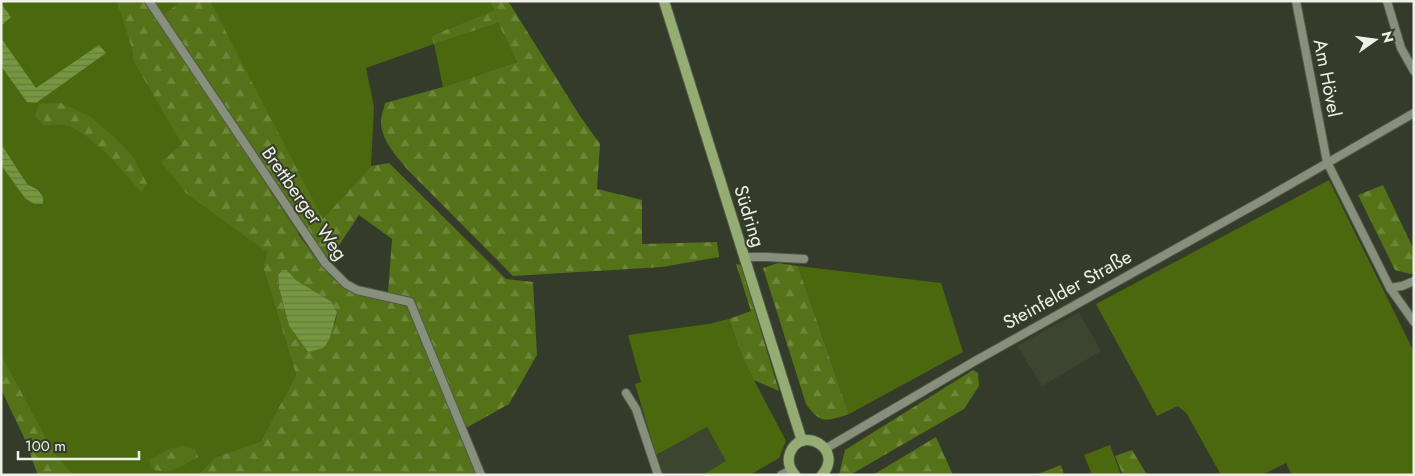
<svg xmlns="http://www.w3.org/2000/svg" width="1415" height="476" font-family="Jost,sans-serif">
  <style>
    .built { fill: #3c452f }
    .green { fill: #4c680e }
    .forest { fill: url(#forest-firs); fill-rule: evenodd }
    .water { fill: url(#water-rules) }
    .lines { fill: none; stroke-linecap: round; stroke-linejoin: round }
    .minor-casing { stroke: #52584a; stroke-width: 10 }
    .major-casing { stroke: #52584a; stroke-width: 12 }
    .minor { stroke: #878f7d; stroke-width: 8 }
    .major { stroke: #95ac72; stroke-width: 10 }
    .labels { text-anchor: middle; stroke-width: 4; stroke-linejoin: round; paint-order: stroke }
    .street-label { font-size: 19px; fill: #edf1e7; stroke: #343b2b }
  </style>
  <defs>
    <pattern id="forest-firs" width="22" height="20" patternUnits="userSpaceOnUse" patternTransform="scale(1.25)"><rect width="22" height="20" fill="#557218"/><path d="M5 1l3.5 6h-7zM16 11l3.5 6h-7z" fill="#6e873a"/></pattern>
    <pattern id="water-rules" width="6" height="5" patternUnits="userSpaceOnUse" patternTransform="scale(1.25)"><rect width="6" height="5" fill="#769640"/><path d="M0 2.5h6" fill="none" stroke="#667b42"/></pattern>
  </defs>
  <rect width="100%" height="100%" fill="#343b2b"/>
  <g class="built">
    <polygon points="1079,312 1101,351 1042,386 1017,346"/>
    <polygon points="707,427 726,461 702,475 663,475 656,455"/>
  </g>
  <g class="green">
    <polygon points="1,1 491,1 494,10 431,36 434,44 498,23 517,62 443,87 434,44 366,68 374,107 371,166 323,220 267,252 263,267 296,375 261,441 214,458 198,475 38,475 24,437 1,389"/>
    <polygon points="1329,180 1414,352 1414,475 1292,475 1286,463 1262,475 1221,475 1187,414 1178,406 1157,416 1096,304"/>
    <polygon points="798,266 941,283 963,352 849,414"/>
    <polygon points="729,319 744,361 786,441 779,458 750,475 702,475 726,461 707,427 656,455 635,384 641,382 628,335 708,324"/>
    <polygon points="1110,445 1121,475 1092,475 1084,455"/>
  </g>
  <g class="forest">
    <path d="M 117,1 L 146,1 L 298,234 C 312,252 325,274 344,287 C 359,298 389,301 408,305 L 478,475 L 198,475 L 214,458 L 261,441 L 296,375 L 263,267 L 267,252 L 187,194 L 161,162 L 182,144 L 133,60 L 133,52 ZM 282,270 L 287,270 L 296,280 L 332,302 L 337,314 L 335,323 L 308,352 L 289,326 L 279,288 L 278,275 Z"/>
    <polygon points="176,1 210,1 323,219 371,166 389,163 506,279 533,282 537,355 509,404 466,428 412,299 388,293 392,239 359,215 328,262 163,15 178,4"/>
    <path d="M 490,1 L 508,1 L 580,116 L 600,144 L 597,189 L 642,200 L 642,244 L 717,242 L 719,257 L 662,267 L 513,276 L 408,170 C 396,156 380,139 381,119 C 382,114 384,108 385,103 L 443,87 L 517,62 L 498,23 L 434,44 L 431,36 L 494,10 Z"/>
    <path d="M 61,103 L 91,117 L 116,139 L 134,158 L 147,184 L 141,192 C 122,170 98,140 71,127 C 62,123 53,125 44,126 L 35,116 L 39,104 Z"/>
    <polygon points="1383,185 1414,250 1414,273 1410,274 1395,270 1358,195"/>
    <path d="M 778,263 L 798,266 L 849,414 C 826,421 821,425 806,404 L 763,268 Z"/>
    <polygon points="736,264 741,265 779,391 754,380 744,361 729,319 751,311"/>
    <polygon points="1,355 54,453 73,475 38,475 24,437 1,389"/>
    <polygon points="973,370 978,373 979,386 964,409 850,475 839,475 845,450"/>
    <polygon points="936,437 953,475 873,475"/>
    <path d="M 183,446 L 195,449 L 198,457 C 183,465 170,476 153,469 L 149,460 L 172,448 Z"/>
    <polygon points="1132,450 1147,475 1123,475 1115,456"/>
    <polygon points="1061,465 1064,475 1038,475 1038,474"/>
  </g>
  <g class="water">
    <polygon points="2,5 11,17 1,26 1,6"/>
    <polygon points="1,38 36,88 99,45 106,53 36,103 27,102 1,66"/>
    <polygon points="1,144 27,184 38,190 43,197 43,204 34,204 25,198 1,165"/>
    <polygon points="282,270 287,270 296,280 332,302 337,313 329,340 323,348 308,352 289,326 279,288 278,275"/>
  </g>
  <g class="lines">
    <g class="minor-casing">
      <g id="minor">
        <polyline points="149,1 325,263 346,284 357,290 410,302 481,475"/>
        <polyline points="1296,1 1327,162 1390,288 1414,322"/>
        <polyline points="1387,1 1401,48 1414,71"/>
        <polyline points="744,257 767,257 804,259"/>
        <polyline points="1390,288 1402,286 1414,281"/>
        <polyline points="626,393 636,409 658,475"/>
        <polyline points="825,449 975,361 1263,200 1414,113"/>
        <polyline points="781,475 791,470"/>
      </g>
    </g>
    <g class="major-casing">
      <g id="major">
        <polyline points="664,1 802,441"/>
        <path d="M 795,475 C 789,468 787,461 790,453 C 801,424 845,449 822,475"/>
      </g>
    </g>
    <use href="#minor" class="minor"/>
    <use href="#major" class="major"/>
  </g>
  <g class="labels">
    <g class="street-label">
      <text transform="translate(1328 78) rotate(79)" y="7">Am Hövel</text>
      <text transform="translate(305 203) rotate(55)" y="7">Brettberger Weg</text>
      <text transform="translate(750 216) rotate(73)" y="7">Südring</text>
      <text transform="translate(1067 289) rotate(-29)" y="7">Steinfelder Straße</text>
    </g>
  </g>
  <rect width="1415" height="476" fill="none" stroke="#edf1e7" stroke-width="5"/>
  <g transform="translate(1375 40) rotate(76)" stroke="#343b2b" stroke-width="4" paint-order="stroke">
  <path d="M0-4L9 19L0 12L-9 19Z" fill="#edf1e7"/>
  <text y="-8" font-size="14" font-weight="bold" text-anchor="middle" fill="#edf1e7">N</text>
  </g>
  <path d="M18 451v8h121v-8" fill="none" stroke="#edf1e7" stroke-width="2.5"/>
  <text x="25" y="451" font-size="15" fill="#edf1e7" stroke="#343b2b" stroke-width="4" paint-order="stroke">100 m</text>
</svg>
